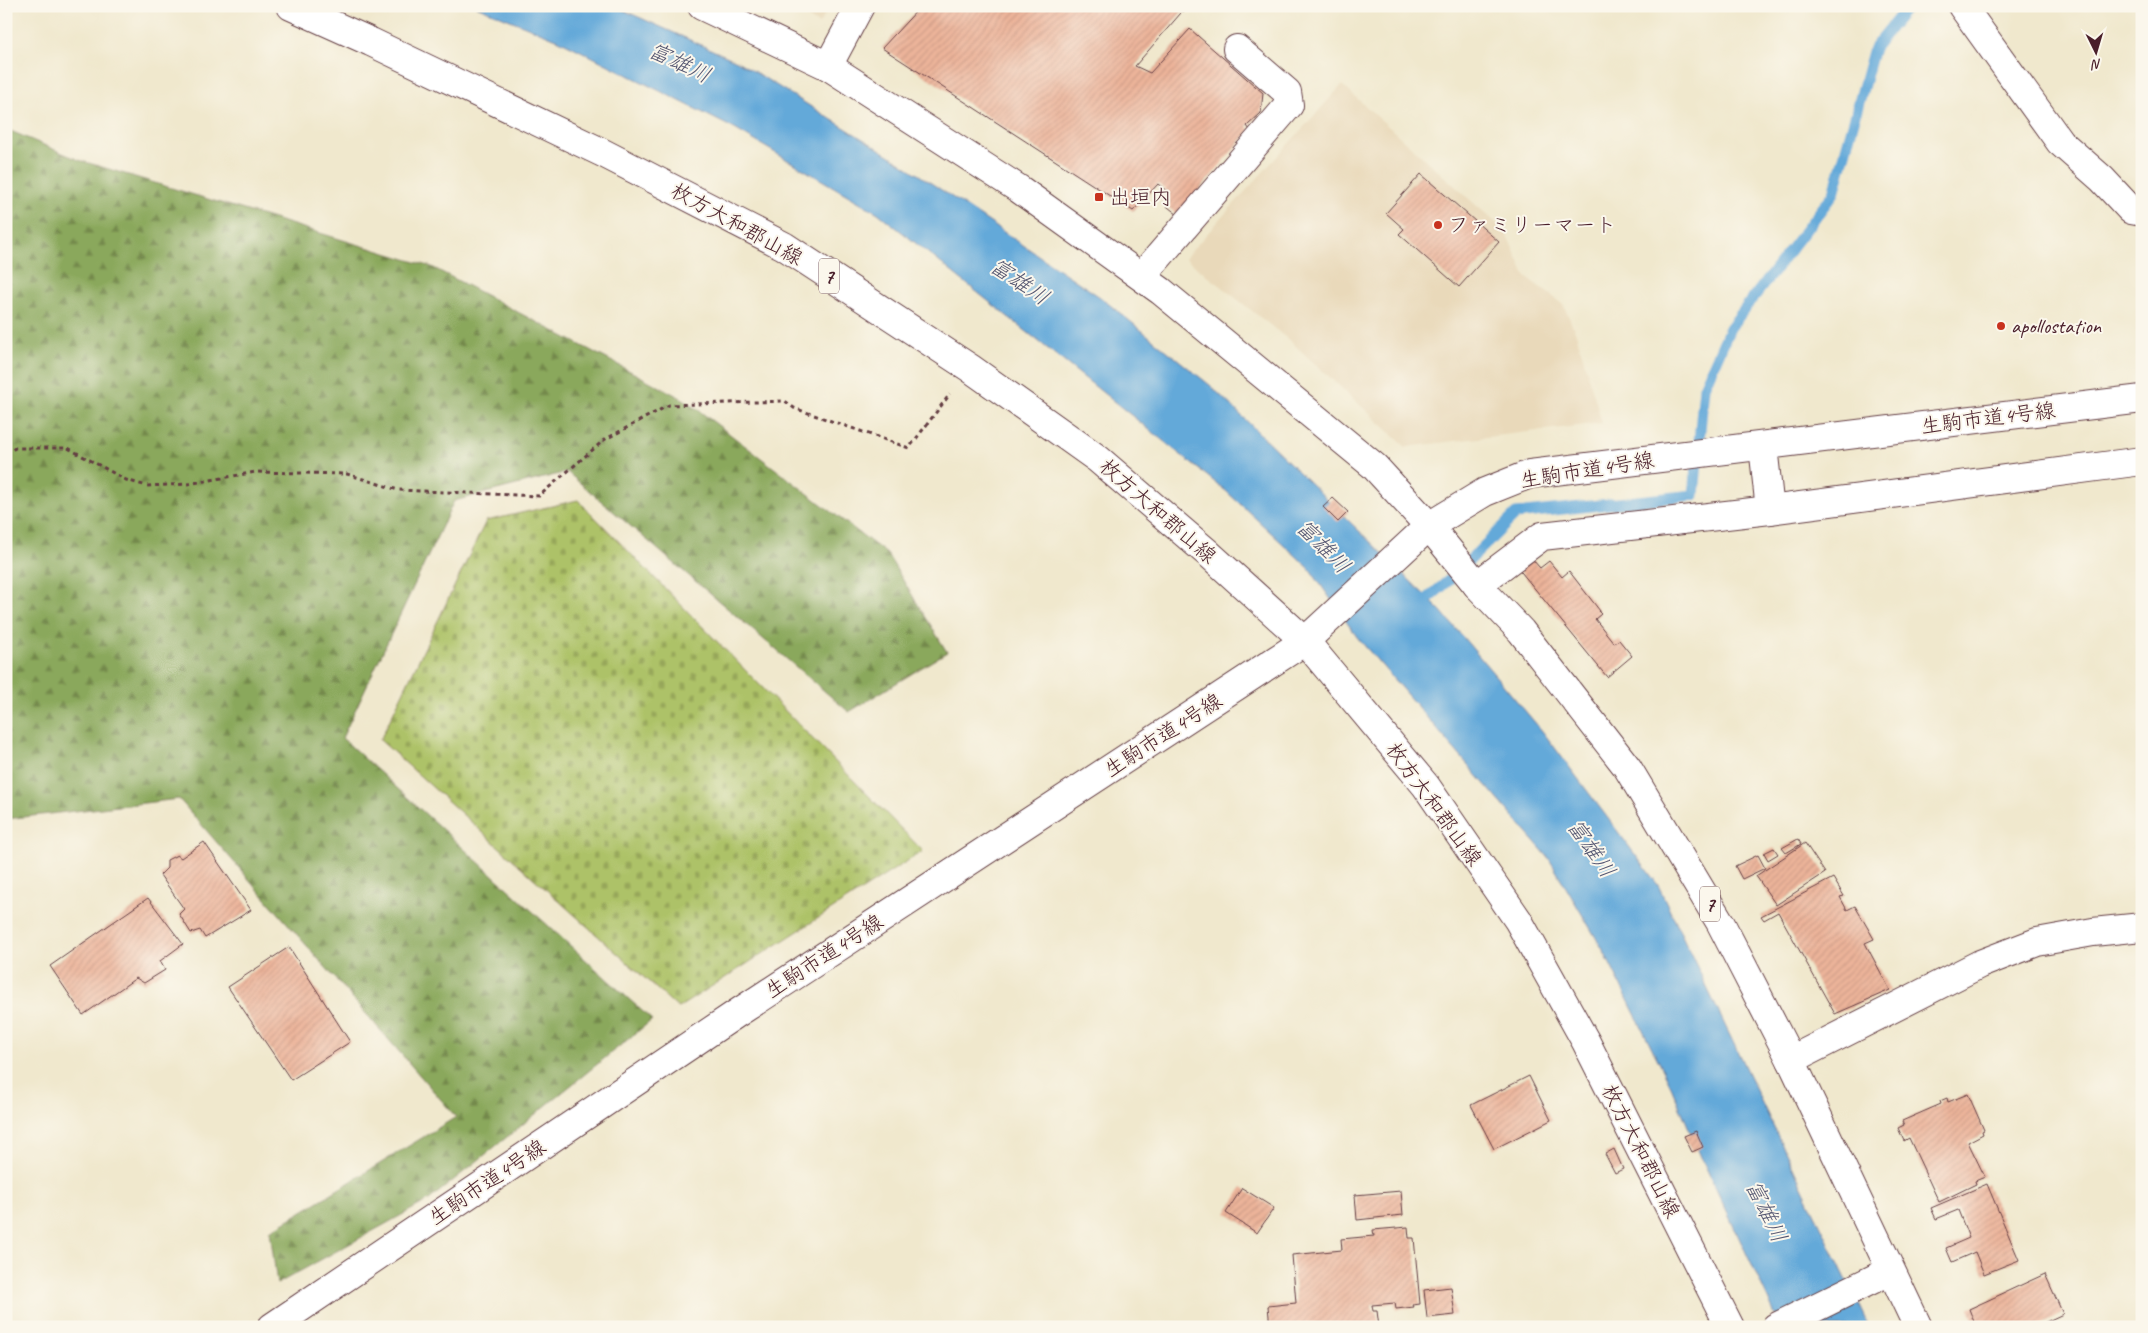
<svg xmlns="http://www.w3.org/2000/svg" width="2148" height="1333" font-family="Caveat,'Klee One',sans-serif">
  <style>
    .built { fill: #e9d9ba }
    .forest { fill: url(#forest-firs); stroke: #6a6444 }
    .cemetery { fill: url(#cemetery-stones); stroke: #7c7049 }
    .water { fill: #63a9d9; stroke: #566482 }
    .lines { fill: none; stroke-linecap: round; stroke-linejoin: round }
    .stream { stroke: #63a9d9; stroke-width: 11 }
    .building { fill: url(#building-hatch) }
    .minor-casing { stroke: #633d43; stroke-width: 30 }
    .major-casing { stroke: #633d43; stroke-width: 30 }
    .path { stroke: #633d43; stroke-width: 3; stroke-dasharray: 4 4; stroke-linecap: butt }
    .minor { stroke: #fff; stroke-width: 28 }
    .major { stroke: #fff; stroke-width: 28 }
    .poi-dot { fill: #c8321e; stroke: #fbf7ec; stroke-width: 2 }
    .labels { text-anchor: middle; stroke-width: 4; stroke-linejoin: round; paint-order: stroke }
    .shield { fill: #fbf7ec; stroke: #7f6065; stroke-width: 1 }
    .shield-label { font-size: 20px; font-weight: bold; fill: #4a1f2b }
    .poi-label { font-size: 21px; fill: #4a1f2b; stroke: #fbf7ec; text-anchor: start }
    .street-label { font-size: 21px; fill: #4a1f2b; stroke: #fbf7ec }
    .water-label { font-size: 22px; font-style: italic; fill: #545671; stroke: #fbf7ec }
  </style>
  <defs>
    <pattern id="forest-firs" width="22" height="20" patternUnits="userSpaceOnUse" patternTransform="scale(1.25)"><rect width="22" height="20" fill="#8aa85c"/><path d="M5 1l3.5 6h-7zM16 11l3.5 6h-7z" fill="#73884c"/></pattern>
    <pattern id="cemetery-stones" width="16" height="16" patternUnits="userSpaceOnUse" patternTransform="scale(1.25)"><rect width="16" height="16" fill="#adc267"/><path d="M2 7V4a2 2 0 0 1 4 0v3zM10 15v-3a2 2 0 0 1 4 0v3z" fill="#96a65a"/></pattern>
    <pattern id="building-hatch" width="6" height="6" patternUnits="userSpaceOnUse" patternTransform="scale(1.25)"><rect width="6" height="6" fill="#ecb49a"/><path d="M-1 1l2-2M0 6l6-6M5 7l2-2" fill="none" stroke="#cc9a85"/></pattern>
  </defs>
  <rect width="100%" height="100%" fill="#fbf7ec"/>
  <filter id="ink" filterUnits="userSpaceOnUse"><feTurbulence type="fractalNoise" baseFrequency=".02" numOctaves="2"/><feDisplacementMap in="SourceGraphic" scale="10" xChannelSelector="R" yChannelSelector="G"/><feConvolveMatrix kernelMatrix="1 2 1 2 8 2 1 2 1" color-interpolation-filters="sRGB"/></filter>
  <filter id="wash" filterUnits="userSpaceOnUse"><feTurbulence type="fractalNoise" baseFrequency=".0096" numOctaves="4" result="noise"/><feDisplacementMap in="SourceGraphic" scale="20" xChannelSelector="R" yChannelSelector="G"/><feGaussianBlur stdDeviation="1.12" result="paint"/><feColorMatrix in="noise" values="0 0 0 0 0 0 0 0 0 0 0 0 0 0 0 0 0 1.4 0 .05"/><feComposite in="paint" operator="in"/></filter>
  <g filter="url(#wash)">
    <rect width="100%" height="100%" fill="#f0e8cd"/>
    <g class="built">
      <polygon points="787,6 830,6 819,24"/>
      <polygon points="1342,85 1505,231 1526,277 1563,304 1577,336 1602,423 1406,447 1290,341 1185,258"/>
    </g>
    <polygon class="forest" points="6,129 79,160 432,267 685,400 887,554 947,652 849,712 567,472 454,501 342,738 652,1020 429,1200 277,1284 270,1231 456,1117 179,799 6,819"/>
    <polygon class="cemetery" points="578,500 923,851 678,1008 380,740 486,521"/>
    <polygon class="water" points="476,6 614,6 737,61 897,160 1100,297 1211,386 1440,610 1543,732 1658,885 1869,1327 1781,1327 1701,1157 1671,1086 1602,948 1548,857 1357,637 1309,568 1226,491 878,213 733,128 559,40"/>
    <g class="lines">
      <polyline class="stream" points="1417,608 1454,576 1516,514 1694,495 1704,387 1730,328 1834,193 1874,48 1908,6"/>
    </g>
    <g id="blocks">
      <g class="building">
        <polygon points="921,6 1187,6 1135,66 1150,73 1190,29 1263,93 1261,113 1247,126 1250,130 1178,215 1163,203 1169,193 1158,184 1133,211 882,48"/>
        <polygon points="1421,174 1499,242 1459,287 1399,234 1404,229 1386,213"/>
        <polygon points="1333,498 1348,512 1338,522 1323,507"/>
        <polygon points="1533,560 1540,568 1549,561 1562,577 1569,571 1600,611 1598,611 1601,614 1595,619 1614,643 1619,640 1632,656 1607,677 1517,567 1517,564"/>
        <polygon points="1798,839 1801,844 1786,853 1782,848"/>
        <polygon points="204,842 251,910 205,938 200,930 191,933 179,914 184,909 160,875 167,868 167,860 177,855 181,858"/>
        <polygon points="1805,843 1825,873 1776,905 1756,876"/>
        <polygon points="1774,848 1778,854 1768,860 1764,853"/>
        <polygon points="1758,855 1765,868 1742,879 1735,866"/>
        <polygon points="1833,878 1844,896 1840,897 1847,910 1855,906 1874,939 1865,943 1890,990 1835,1014 1778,912 1764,920 1761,916"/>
        <polygon points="148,898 183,944 160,961 165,970 144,983 136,978 83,1015 50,966"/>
        <polygon points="289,947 350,1042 291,1080 228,987"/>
        <polygon points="1529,1076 1551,1120 1494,1149 1471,1105"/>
        <polygon points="1968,1094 1984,1130 1982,1131 1983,1134 1968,1142 1985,1177 1975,1181 1976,1184 1939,1202 1909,1138 1904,1141 1898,1128 1904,1125 1902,1121 1941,1104 1940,1101 1947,1098 1948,1102"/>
        <polygon points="1696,1131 1703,1147 1692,1152 1684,1136"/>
        <polygon points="1614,1149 1623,1169 1615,1173 1605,1154"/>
        <polygon points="1987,1184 2019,1260 1984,1274 1975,1252 1952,1262 1946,1248 1969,1238 1958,1210 1936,1219 1931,1208"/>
        <polygon points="1242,1188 1274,1208 1257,1233 1226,1213"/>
        <polygon points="1401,1191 1403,1215 1357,1220 1355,1195"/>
        <polygon points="1408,1227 1409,1238 1414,1238 1420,1304 1413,1305 1414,1307 1396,1309 1395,1303 1372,1305 1373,1311 1377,1311 1379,1327 1270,1327 1268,1306 1296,1303 1292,1255 1342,1250 1341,1239 1374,1236 1373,1230"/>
        <polygon points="2045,1274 2063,1314 2035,1327 1976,1327 1969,1309"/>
        <polygon points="1451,1287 1455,1315 1427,1318 1424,1290"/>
      </g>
    </g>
  </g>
  <g filter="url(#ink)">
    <use href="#blocks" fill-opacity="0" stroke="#633d43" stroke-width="1"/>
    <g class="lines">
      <g class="minor-casing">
        <g id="minor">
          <polyline points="1962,6 2060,142 2102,179 2131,210 2142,212"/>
          <polyline points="828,66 860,6"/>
          <polyline points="1142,276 1289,105 1287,92 1237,49"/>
          <polyline points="1763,446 1770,510"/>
          <polyline points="1477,585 1542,536 1770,510 2142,461"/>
          <polyline points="1791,1060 1980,964 2037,942 2093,932 2142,927"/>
          <polyline points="272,1327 736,1014 1305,641 1429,526 1485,492 1530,474 2142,399"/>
          <polyline points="1776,1327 1890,1271"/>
        </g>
      </g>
      <g class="major-casing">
        <g id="major">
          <polyline points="291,6 371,42 601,152 784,246 970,368 1098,459 1209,554 1305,641 1426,786 1518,920 1586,1042 1730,1327"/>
          <polyline points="702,6 828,66 1019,189 1161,291 1374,466 1429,526 1477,585 1521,631 1627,767 1720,922 1791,1060 1918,1327"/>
        </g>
      </g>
      <polyline class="path" points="6,454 15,448 68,448 126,480 147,486 188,484 256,472 347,474 398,490 539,496 604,440 669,405 785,401 794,408 909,448 950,394"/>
      <use href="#minor" class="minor"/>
      <use href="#major" class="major"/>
    </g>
  </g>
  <g class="poi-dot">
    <rect x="1094" y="192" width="10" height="10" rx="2.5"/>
    <circle cx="1438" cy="225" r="5"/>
    <circle cx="2001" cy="326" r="5"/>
  </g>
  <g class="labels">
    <g class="shield">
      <rect x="819" y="258.5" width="20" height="35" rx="4"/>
      <rect x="1700" y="886.5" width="20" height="35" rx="4"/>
    </g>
    <g class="shield-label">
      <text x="829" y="283">7</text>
      <text x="1710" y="911">7</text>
    </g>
    <g class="poi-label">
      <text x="1109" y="204">出垣内</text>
      <text x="1448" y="232">ファミリーマート</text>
      <text x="2011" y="333">apollostation</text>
    </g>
    <g class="street-label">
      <text transform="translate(737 224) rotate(29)" y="7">枚方大和郡山線</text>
      <text transform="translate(1988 418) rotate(-7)" y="7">生駒市道4号線</text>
      <text transform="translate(1587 470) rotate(-9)" y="7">生駒市道4号線</text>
      <text transform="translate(1158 511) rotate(41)" y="7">枚方大和郡山線</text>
      <text transform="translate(1163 735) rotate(-33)" y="7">生駒市道4号線</text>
      <text transform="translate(1434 804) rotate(54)" y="7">枚方大和郡山線</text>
      <text transform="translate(824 956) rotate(-33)" y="7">生駒市道4号線</text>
      <text transform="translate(1641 1151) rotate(63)" y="7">枚方大和郡山線</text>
      <text transform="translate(487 1182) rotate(-34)" y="7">生駒市道4号線</text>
    </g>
    <g class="water-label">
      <text transform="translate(680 62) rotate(25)" y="8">富雄川</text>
      <text transform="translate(1020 281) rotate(34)" y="8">富雄川</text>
      <text transform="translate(1324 546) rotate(45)" y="8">富雄川</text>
      <text transform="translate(1592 848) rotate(55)" y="8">富雄川</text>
      <text transform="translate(1767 1211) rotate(64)" y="8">富雄川</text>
    </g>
  </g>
  <rect width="2148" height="1333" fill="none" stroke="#fbf7ec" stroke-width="25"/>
  <g transform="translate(2096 52) rotate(175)" stroke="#fbf7ec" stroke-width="4" paint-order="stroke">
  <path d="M0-4L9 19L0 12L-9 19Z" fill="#4a1f2b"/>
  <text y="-8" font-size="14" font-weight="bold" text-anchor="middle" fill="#4a1f2b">N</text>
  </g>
</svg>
